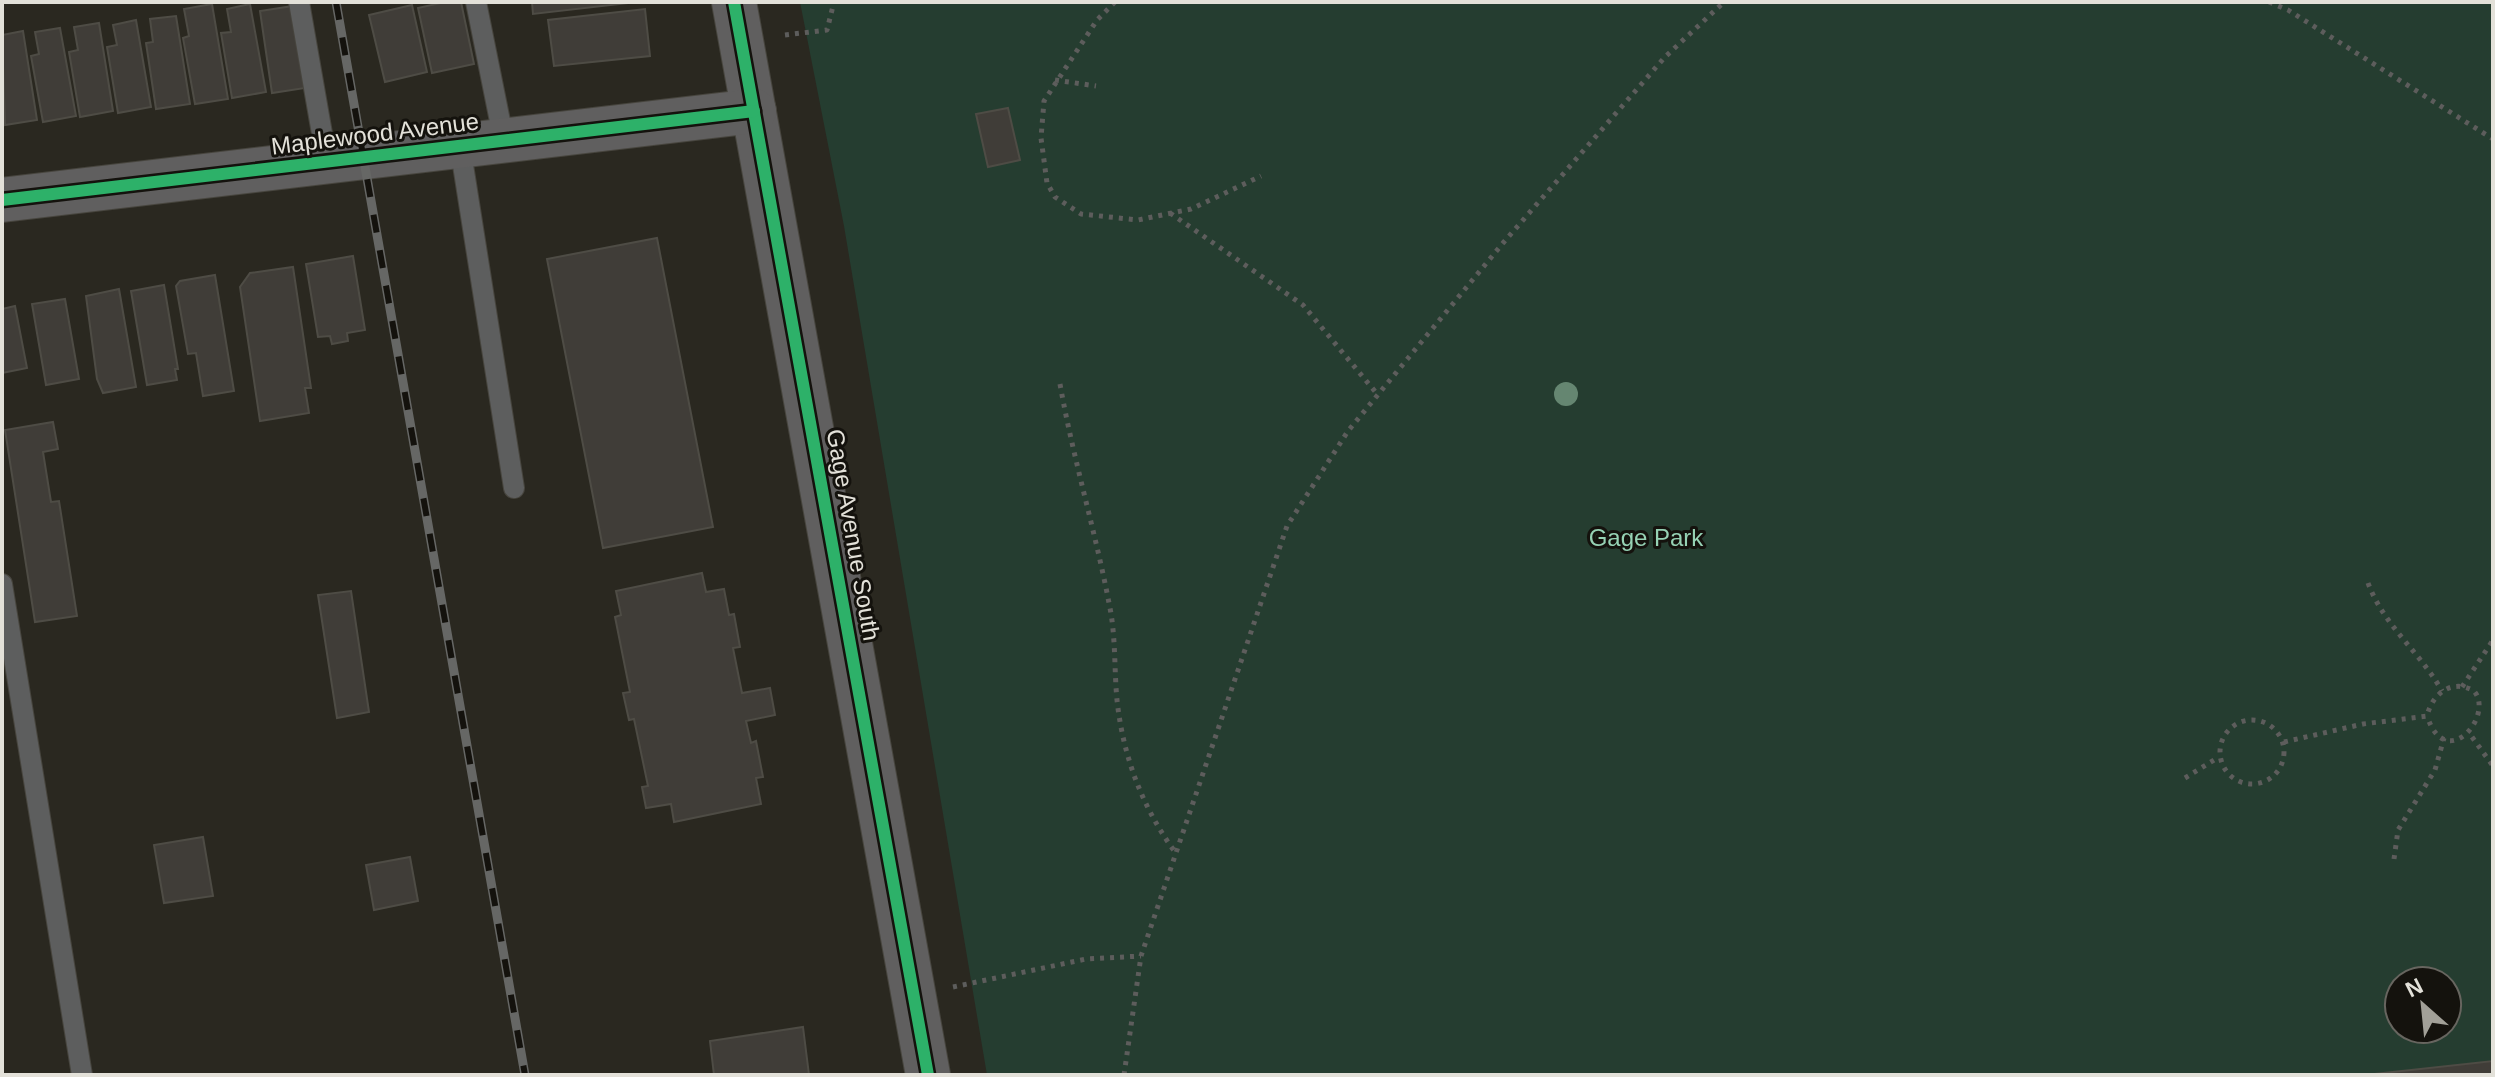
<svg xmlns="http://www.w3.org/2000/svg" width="2495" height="1077" font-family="Helvetica,sans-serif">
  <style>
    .green { fill: #253d30; fill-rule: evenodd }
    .building { fill: #403d38; stroke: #4e4c45; stroke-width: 2 }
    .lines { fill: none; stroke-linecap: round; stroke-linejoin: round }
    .lane-casing { stroke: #47453e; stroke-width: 22 }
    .secondary-casing { stroke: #47453e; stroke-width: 46 }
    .path { stroke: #5d5d5c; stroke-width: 5; stroke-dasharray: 4 6; stroke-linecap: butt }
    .lane { stroke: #5d5e5e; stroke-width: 20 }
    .secondary { stroke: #605f5f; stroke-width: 44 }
    .rail-casing { stroke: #666765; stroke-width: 9 }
    .rail { stroke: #14120d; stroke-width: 6; stroke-dasharray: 18; stroke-linecap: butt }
    .cycleway-casing { stroke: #14120d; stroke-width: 17 }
    .cycleway { stroke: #2db169; stroke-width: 12 }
    .tree { fill: #658671 }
    .labels { text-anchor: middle; stroke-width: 6; stroke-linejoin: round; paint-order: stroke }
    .street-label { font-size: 24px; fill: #e3e1d9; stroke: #14120d }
    .park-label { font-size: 24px; fill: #96d2b4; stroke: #14120d }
  </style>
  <rect width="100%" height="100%" fill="#2a2820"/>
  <path class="green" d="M 800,2 L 2493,2 L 2493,1075 L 987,1075 L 844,226 ZM 2399,981 L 2447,981 L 2447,1029 L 2399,1029 Z"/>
  <g class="building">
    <polygon points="445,2 461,2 474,64 432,73 418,8"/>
    <polygon points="532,2 637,2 533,14"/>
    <polygon points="212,4 228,99 195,104 183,38 189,36 184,9"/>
    <polygon points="250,4 266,92 232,98 221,33 231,32 227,9"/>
    <polygon points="412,5 427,72 385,82 369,15"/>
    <polygon points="293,6 305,88 272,93 260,11"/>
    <polygon points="645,9 650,56 554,66 548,20"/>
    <polygon points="176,16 190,104 156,109 146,43 153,42 150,19"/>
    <polygon points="136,20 151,107 118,113 107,47 117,45 113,25"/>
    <polygon points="99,23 113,111 80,117 69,52 78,50 74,27"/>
    <polygon points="60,28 76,116 43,122 31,56 39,54 35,32"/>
    <polygon points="23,31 37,120 5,125 2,35"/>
    <polygon points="1008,108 1020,160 988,167 976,114"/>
    <polygon points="657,238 713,527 603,548 547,259"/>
    <polygon points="353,256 365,330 347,333 348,341 332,344 330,336 318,337 306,264"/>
    <polygon points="293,267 311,388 305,388 309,413 260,421 240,287 250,273"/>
    <polygon points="215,275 234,391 203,396 196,353 188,354 176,286 180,281"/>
    <polygon points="164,285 178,369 175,369 177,380 147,385 131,291"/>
    <polygon points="119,289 136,387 103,393 97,379 86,296"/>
    <polygon points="65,299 79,379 46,385 32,304"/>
    <polygon points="15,306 27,368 2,373 2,309"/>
    <polygon points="53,422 58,449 43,452 51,502 59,501 77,616 35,622 5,430"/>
    <polygon points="702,573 706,592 724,589 729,615 734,614 740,647 733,648 742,693 770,688 775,715 746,721 751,743 756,741 763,777 756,778 761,804 674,822 671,804 646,808 642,787 648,786 634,719 629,720 623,693 630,692 615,617 621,615 616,591"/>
    <polygon points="351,591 369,712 337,718 318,595"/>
    <polygon points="203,837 213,896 164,903 154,845"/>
    <polygon points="410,857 418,901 374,910 366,865"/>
    <polygon points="803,1027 809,1075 714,1075 710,1041"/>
    <polygon points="2493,1061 2493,1075 2365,1075"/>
  </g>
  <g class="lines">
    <g class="lane-casing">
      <g id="lane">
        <polyline points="299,2 327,162"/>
        <polyline points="476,2 504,141"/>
        <polyline points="460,146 514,488"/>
        <polyline points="2,584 82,1075"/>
      </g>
    </g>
    <g class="secondary-casing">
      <g id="secondary">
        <polyline points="734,2 928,1075"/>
        <polyline points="2,200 754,111"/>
      </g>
    </g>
    <g class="path">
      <polyline points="1115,2 1097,20 1044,101 1041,138 1047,183 1055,197 1081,214 1138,220 1191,209 1261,176"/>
      <polyline points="2269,2 2288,10 2493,139"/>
      <polyline points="785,35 827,30 834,2"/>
      <polyline points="1055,80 1096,86"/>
      <polyline points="1170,213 1303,305 1378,395"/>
      <path d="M 1060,384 C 1073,458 1095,530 1109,603 C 1116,635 1114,669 1117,700 C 1123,756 1142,807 1175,852"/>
      <path d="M 2368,583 C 2384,626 2420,652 2442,691"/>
      <polyline points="2462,687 2493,640"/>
      <circle cx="2252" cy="752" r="32"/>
      <polyline points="2472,737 2493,766"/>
      <path d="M 2284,742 L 2363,724 L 2427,716 C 2432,694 2452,678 2474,691 C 2495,715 2446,774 2427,716"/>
      <polyline points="2185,778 2219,757"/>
      <polyline points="2394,859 2398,830 2435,770 2444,738"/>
      <polyline points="953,987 1086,959 1141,956"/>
      <polyline points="1124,1075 1141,956 1287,526 1348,431 1503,243 1665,57 1724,2"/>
    </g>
    <use href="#lane" class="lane"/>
    <use href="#secondary" class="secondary"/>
    <g class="rail-casing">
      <polyline id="rail" points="336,2 525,1075"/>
    </g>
    <use href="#rail" class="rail"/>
    <g class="cycleway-casing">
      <g id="cycleway">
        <polyline points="734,2 928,1075"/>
        <polyline points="2,200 754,111"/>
      </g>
    </g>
    <use href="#cycleway" class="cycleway"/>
  </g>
  <circle class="tree" cx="1566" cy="394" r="12"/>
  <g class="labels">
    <g class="street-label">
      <text transform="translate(375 134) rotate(-7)" y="8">Maplewood Avenue</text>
      <text transform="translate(853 535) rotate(80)" y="8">Gage Avenue South</text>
    </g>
    <g class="park-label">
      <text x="1646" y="546">Gage Park</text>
    </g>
  </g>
  <rect width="2495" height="1077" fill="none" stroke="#e3e1d9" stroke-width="8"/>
  <g transform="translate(2423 1005) rotate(333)"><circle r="38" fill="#14120d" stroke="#67655f" stroke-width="2"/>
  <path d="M0-6L14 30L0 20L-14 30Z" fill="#a2a098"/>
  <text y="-12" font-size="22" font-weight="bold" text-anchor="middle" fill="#e3e1d9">N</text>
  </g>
</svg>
